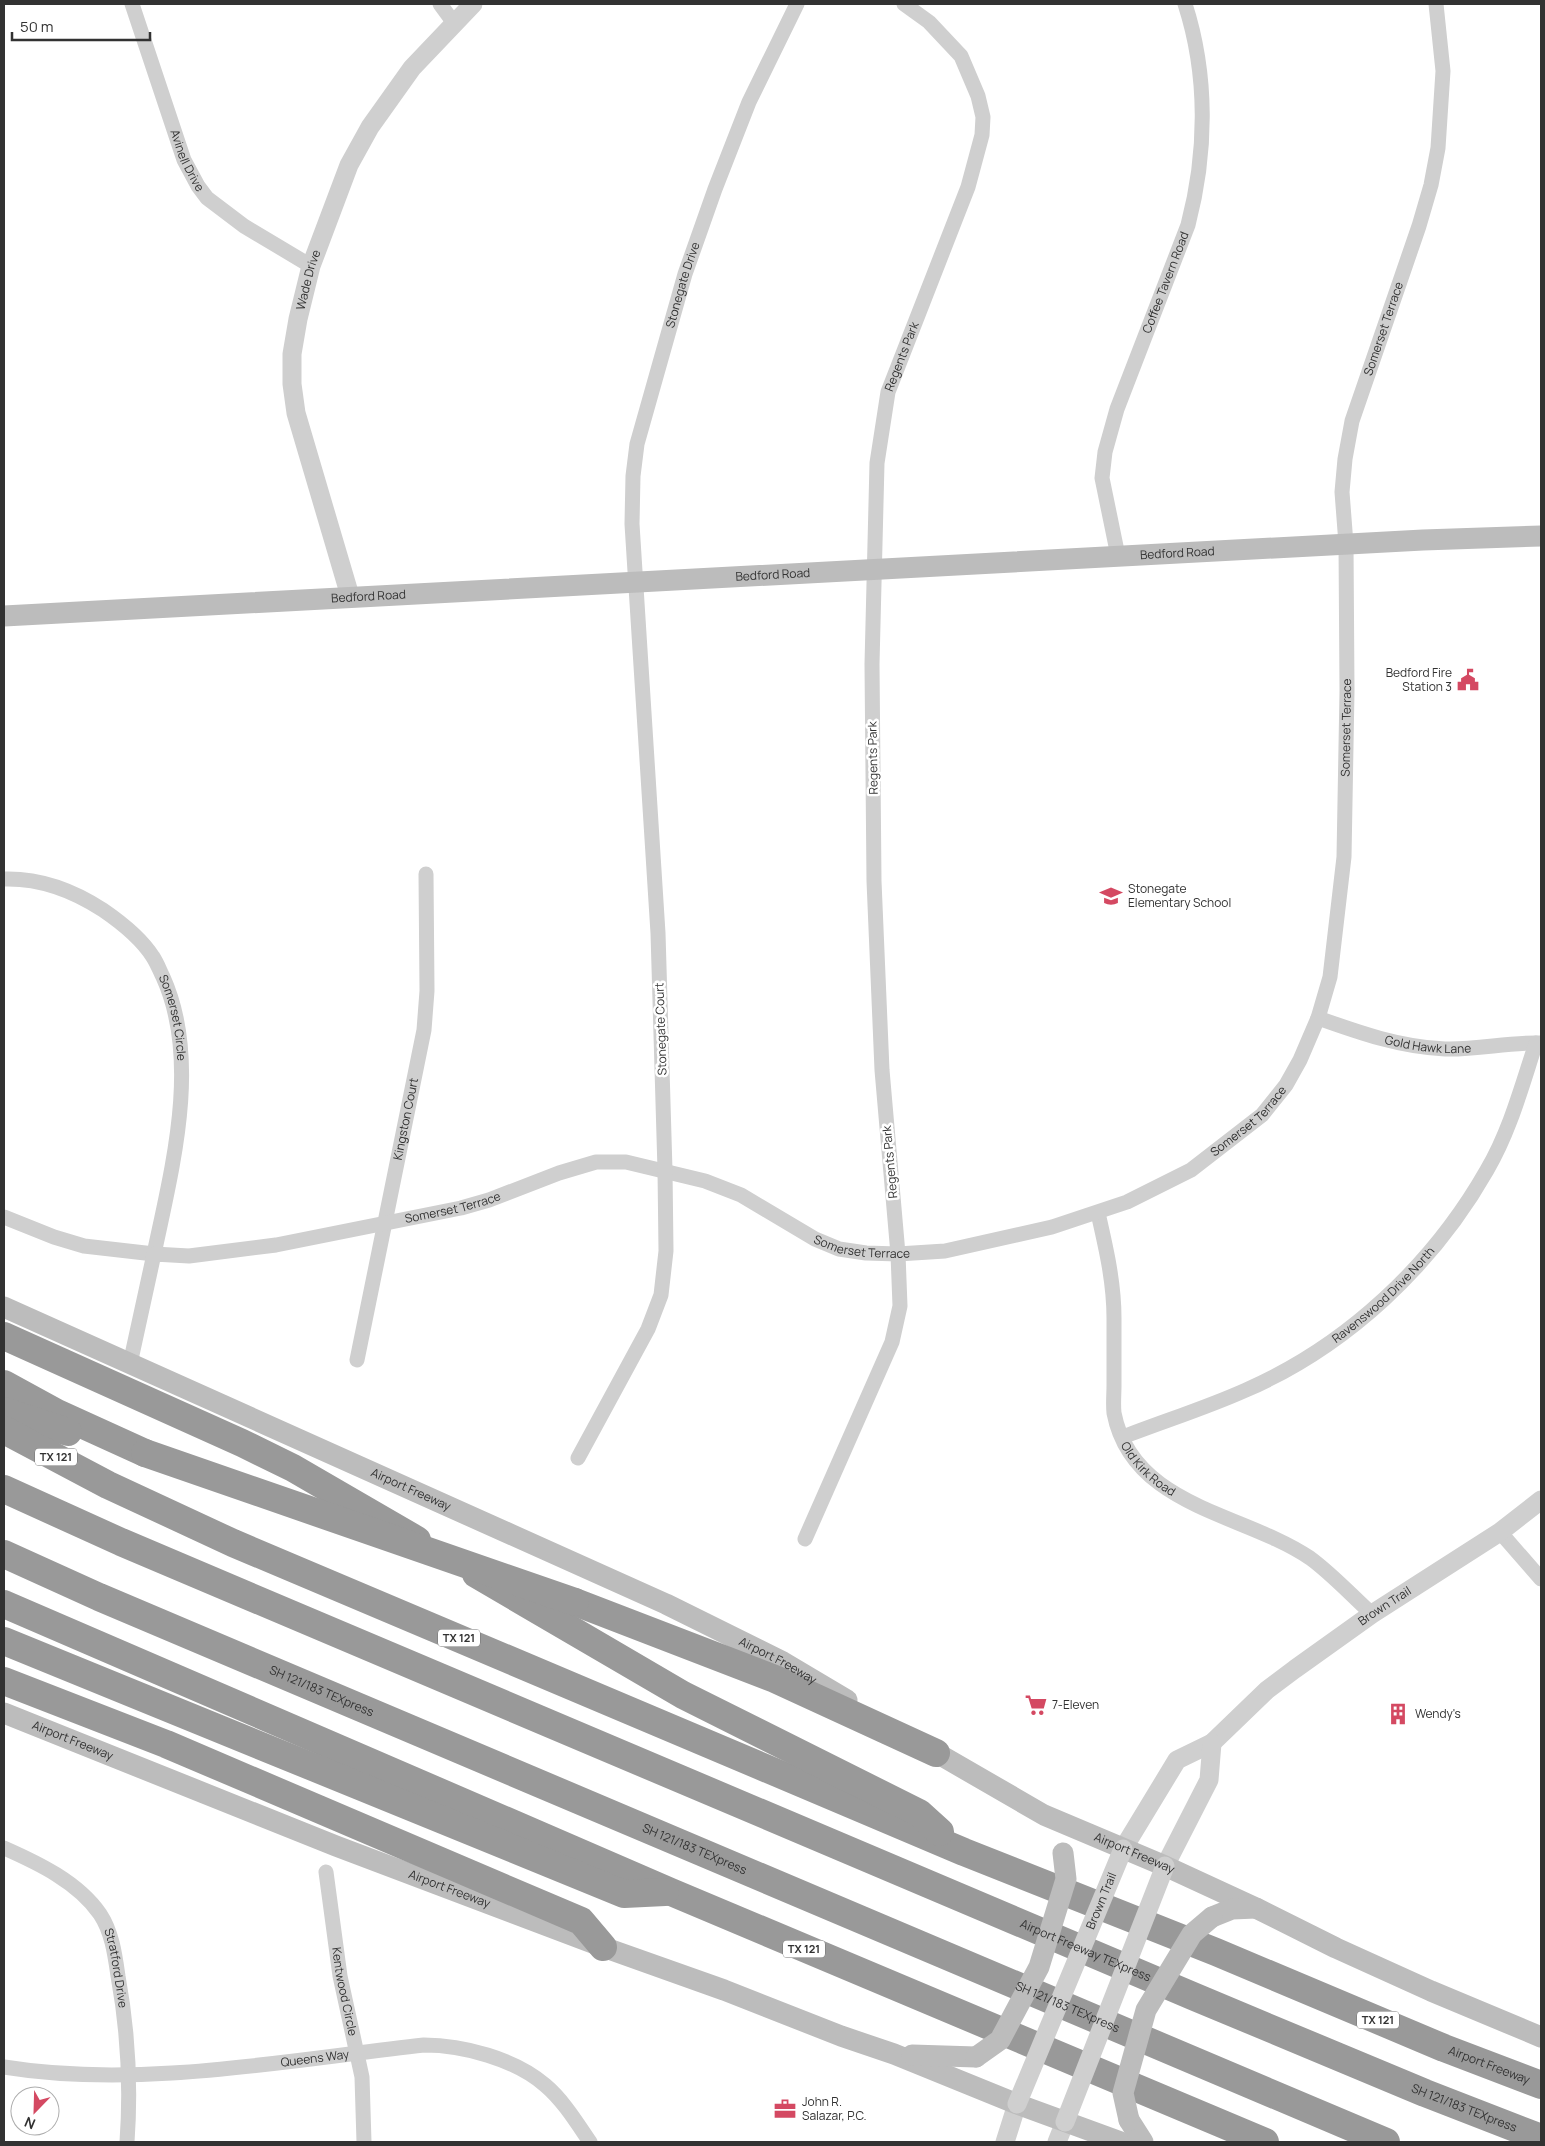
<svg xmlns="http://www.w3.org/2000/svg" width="1545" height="2146" font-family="Manrope,sans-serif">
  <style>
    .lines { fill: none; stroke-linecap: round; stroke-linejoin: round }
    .minor { stroke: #cfcfcf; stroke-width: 15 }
    .tertiary { stroke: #cfcfcf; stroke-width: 19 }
    .secondary { stroke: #bcbcbc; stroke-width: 21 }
    .motorway { stroke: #999; stroke-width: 28 }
    .tertiary-bridge { stroke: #cfcfcf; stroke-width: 19 }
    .secondary-bridge { stroke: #bcbcbc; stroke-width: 21 }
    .motorway-bridge { stroke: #999; stroke-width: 28 }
    .labels { text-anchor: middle; stroke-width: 5; stroke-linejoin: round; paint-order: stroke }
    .shield { fill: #fff; stroke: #707070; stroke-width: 1 }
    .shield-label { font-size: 11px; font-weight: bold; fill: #323232 }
    .street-label { font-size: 12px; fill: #323232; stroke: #fff }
    .poi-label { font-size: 12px; fill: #323232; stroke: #fff; text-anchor: start }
  </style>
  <rect width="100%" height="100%" fill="#fff"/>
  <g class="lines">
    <g class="minor">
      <path id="s1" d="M 132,4 L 184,160 L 198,186 L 207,198 L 244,226 L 311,266"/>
      <polyline points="440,4 454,23"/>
      <path id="s2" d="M 1118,556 L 1102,478 L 1105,452 L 1117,409 L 1188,225 C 1207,153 1208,75 1185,4"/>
      <path id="s3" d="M 4,879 C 39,878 74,891 103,910 C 122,923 141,938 153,957 C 157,963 160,971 163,977 C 201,1061 172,1168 154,1254 L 84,1246 L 54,1237 L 4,1217"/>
      <path id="s4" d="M 1318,1018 C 1360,1033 1400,1047 1445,1049 C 1477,1050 1509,1042 1541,1043"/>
      <path id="s5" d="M 1098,1213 C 1106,1248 1114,1282 1114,1318 C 1114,1340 1114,1363 1114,1386 C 1114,1394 1113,1404 1114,1413 C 1132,1507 1244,1513 1310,1558 C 1332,1574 1352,1596 1372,1614"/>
      <path id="s6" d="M 357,1360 L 424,1030 L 427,991 L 426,874"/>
      <path id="s7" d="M 130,1364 L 154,1254 L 189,1256 L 276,1245 L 461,1208 L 489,1200 L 559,1173 L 596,1162 L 626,1162 L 705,1181 L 741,1195 L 815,1239 L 839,1249 L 866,1253 L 898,1254 L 945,1251 L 1052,1227 L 1127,1202 L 1191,1170 L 1262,1115 L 1286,1085 L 1300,1060 L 1318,1018 L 1330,977 L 1344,857 L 1347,691 L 1346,544 L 1342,492 L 1345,459 L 1352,421 L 1419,226 L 1431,185 L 1438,148 L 1443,71 L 1436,4"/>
      <path id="s8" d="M 1123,1437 C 1164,1421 1206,1408 1246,1390 C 1347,1346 1433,1265 1487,1170 C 1510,1131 1522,1085 1536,1043"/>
      <path id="s9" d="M 578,1458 L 648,1329 L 661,1295 L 666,1251 L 665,1170 L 658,933 L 632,524 L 633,476 L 637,444 L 685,274 L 715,189 L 749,102 L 797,4"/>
      <polyline points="1500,1532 1541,1579"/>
      <path id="s10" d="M 805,1539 L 892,1342 L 900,1306 L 898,1254 L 882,1070 L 874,881 L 872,664 L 877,463 L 888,392 L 968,187 L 982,135 L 983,117 L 978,96 L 961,56 L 929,22 L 904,4"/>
      <path id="s11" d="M 4,1848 C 38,1863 78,1882 100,1914 C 112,1932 115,1955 118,1976 C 128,2031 131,2086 127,2142"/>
      <path id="s12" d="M 326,1872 L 340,1976 L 362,2077 L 364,2142"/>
      <path id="s13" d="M 4,2067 C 139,2089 289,2060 424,2045 C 463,2045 515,2059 545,2085 C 563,2100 577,2123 590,2142"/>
    </g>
    <g class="tertiary">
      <path id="s14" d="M 350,596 L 296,413 L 292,384 L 292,354 L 298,319 L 311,266 L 349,165 L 370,127 L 412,68 L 473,4"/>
      <path id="s15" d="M 1123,1849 L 1177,1760 L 1212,1743 L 1267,1690 L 1295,1669 L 1372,1614 L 1500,1532 L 1541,1500"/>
      <polyline points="1165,1866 1209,1780 1212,1743"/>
      <polyline points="1005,2142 1017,2104"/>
      <polyline points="1057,2142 1065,2122"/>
    </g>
    <g class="secondary">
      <path id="s16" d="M 4,616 L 1423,540 L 1541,536"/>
      <path id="s17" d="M 4,1307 L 666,1604 L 783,1662 L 847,1700"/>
      <path id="s18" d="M 4,1713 L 336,1846 L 603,1947 L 724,1990 L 841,2036 L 894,2054 L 1017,2104 L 1121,2142"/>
      <path id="s19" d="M 923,1745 L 1044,1815 L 1165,1866 L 1256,1908 L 1336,1948 L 1431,1991 L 1541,2037"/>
      <polyline points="1212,1917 1232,1909 1256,1908"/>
      <polyline points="912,2055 976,2057"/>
      <polyline points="1129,2120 1143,2142"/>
    </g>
    <g class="motorway">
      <polyline points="4,1336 242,1443 293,1468 417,1540"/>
      <polyline points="4,1384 57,1413 145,1453"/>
      <polyline points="4,1411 68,1432"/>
      <path id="s20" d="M 4,1430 L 108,1485 L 233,1543 L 964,1852 L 1216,1952 L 1444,2048 L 1541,2085"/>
      <path id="s21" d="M 4,1489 L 121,1542 L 1195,1997 L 1425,2093 L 1541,2138"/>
      <path id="s22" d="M 4,1554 L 99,1597 L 1386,2142"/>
      <polyline points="476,1574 683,1695 919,1813 940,1832"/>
      <polyline points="575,1602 775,1679 936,1753"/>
      <polyline points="4,1604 671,1892 1265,2142"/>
      <polyline points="4,1641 624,1894 665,1892"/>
      <polyline points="4,1681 166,1744 581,1921 603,1947"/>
    </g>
    <g class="tertiary-bridge">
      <path id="s23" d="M 1017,2104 L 1123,1849"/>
      <polyline points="1065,2122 1165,1866"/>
    </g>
    <g class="secondary-bridge">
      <polyline points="976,2057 1000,2040 1039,1967 1066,1879 1063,1853"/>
      <polyline points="1129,2120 1123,2093 1146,2010 1192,1934 1212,1917"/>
    </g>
    <polyline class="motorway-bridge" points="145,1453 575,1602"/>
  </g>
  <defs>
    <g id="civic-bare" transform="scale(1.725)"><path d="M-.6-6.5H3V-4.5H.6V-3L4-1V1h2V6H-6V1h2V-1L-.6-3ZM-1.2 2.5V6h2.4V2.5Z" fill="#d44962" stroke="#fff" stroke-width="2.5" paint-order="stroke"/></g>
    <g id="school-bare" transform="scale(1.725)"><path d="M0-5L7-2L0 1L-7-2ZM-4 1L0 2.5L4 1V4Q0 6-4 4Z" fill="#d44962" stroke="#fff" stroke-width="2.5" paint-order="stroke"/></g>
    <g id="supermarket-bare" transform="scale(1.725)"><path d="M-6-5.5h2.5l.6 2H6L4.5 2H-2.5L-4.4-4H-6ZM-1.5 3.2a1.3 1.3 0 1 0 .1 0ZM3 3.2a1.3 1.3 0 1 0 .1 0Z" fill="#d44962" stroke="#fff" stroke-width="2.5" paint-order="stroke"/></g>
    <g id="building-bare" transform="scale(1.725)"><path d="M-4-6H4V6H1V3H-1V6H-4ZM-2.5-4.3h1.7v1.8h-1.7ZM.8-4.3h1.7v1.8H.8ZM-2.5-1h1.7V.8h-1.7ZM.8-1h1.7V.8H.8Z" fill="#d44962" stroke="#fff" stroke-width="2.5" paint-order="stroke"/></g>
    <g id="office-bare" transform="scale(1.725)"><path d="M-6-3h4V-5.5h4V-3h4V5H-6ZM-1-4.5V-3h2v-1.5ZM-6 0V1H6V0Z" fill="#d44962" stroke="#fff" stroke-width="2.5" paint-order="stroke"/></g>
  </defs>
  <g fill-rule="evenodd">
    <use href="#civic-bare" x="1468" y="680"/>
    <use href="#school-bare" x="1111" y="896"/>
    <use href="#supermarket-bare" x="1036" y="1705"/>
    <use href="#building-bare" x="1398" y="1714"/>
    <use href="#office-bare" x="785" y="2109"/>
  </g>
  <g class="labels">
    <g class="shield">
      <rect x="35" y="1448.5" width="42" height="17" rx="4"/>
      <rect x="438" y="1629.5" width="42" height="17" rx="4"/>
      <rect x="783" y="1940.5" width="42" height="17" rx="4"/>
      <rect x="1357" y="2011.5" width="42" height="17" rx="4"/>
    </g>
    <g class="shield-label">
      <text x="56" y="1461">TX 121</text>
      <text x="459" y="1642">TX 121</text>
      <text x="804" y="1953">TX 121</text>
      <text x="1378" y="2024">TX 121</text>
    </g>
    <g class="street-label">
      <text dy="4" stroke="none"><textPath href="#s1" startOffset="166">Avinell Drive</textPath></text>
      <text dy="4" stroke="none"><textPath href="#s14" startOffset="326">Wade Drive</textPath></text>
      <text dy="4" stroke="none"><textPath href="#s2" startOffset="286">Coffee Tavern Road</textPath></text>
      <text dy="4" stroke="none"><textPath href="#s9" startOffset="1201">Stonegate Drive</textPath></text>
      <text dy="4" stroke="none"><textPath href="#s7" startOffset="2096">Somerset Terrace</textPath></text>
      <text dy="4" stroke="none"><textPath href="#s10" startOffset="1206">Regents Park</textPath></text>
      <text dy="4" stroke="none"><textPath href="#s16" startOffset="1175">Bedford Road</textPath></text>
      <text dy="4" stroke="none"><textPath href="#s16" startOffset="770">Bedford Road</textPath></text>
      <text dy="4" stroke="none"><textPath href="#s16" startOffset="365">Bedford Road</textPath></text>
      <text dy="4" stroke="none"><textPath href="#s7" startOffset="1691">Somerset Terrace</textPath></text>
      <text transform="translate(873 758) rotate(-91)" y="4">Regents Park</text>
      <text dy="4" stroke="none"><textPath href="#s3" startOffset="239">Somerset Circle</textPath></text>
      <text transform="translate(661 1029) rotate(-92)" y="4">Stonegate Court</text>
      <text dy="4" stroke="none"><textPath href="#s4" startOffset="114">Gold Hawk Lane</textPath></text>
      <text dy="4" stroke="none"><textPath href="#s6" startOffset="246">Kingston Court</textPath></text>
      <text dy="4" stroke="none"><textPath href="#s7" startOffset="1271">Somerset Terrace</textPath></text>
      <text transform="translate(890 1162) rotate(-95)" y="4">Regents Park</text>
      <text dy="4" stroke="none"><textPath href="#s7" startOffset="416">Somerset Terrace</textPath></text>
      <text dy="4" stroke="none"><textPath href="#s7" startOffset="851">Somerset Terrace</textPath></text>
      <text dy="4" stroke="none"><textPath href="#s8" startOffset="300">Ravenswood Drive North</textPath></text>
      <text dy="4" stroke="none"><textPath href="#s5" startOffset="269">Old Kirk Road</textPath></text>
      <text dy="4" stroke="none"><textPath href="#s17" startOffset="446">Airport Freeway</textPath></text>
      <text dy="4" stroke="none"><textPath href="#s15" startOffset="364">Brown Trail</textPath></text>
      <text dy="4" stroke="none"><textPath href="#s17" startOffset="851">Airport Freeway</textPath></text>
      <text dy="4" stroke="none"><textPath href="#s22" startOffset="346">SH 121/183 TEXpress</textPath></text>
      <text dy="4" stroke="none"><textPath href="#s18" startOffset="74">Airport Freeway</textPath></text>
      <text dy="4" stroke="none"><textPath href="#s22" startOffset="751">SH 121/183 TEXpress</textPath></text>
      <text dy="4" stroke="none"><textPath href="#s19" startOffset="238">Airport Freeway</textPath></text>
      <text dy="4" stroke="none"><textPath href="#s18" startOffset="479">Airport Freeway</textPath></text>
      <text dy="4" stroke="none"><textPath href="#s23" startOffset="220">Brown Trail</textPath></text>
      <text dy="4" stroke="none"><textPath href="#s21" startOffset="1176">Airport Freeway TEXpress</textPath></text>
      <text dy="4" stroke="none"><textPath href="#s11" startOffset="175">Stratford Drive</textPath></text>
      <text dy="4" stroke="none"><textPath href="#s12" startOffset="121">Kentwood Circle</textPath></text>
      <text dy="4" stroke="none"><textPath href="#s22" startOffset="1156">SH 121/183 TEXpress</textPath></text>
      <text dy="4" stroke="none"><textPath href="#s13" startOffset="312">Queens Way</textPath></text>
      <text dy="4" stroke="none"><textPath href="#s20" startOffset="1616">Airport Freeway</textPath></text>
      <text dy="4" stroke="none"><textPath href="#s21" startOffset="1586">SH 121/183 TEXpress</textPath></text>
    </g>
    <g class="poi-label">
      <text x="1452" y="677" text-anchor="end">Bedford Fire<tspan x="1452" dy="14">Station 3</tspan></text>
      <text x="1128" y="893">Stonegate<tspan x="1128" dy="14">Elementary School</tspan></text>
      <text x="1052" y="1709">7-Eleven</text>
      <text x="1415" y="1718">Wendy's</text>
      <text x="802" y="2106">John R.<tspan x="802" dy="14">Salazar, P.C.</tspan></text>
    </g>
  </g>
  <rect width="1545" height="2146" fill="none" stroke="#323232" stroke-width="10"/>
  <g transform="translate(35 2111) rotate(203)"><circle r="24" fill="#ffffff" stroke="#adadad"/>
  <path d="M0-4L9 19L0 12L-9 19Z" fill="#d44962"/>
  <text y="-8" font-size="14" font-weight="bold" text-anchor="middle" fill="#323232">N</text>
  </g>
  <path d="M12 32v8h138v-8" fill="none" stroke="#323232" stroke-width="2.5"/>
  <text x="20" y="32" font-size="15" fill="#323232" stroke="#ffffff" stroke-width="4" paint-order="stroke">50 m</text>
</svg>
